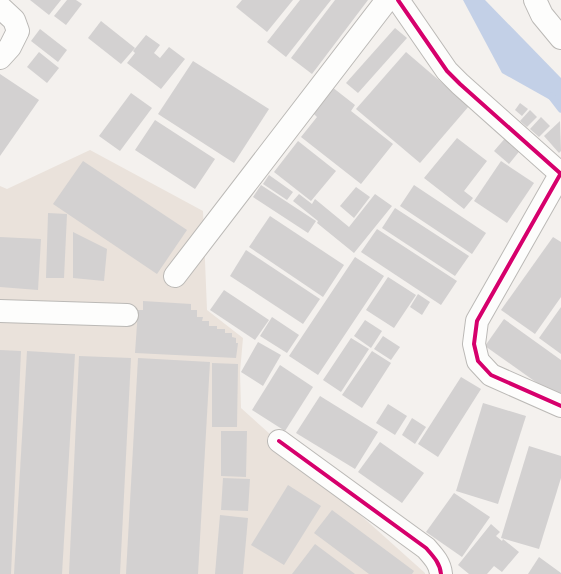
<svg xmlns="http://www.w3.org/2000/svg" width="561" height="574" font-family="Barlow,sans-serif">
  <style>
    .built { fill: #eae2db }
    .water { fill: #c3d0e7 }
    .lines { fill: none; stroke-linecap: round; stroke-linejoin: round }
    .stream { stroke: #c3d0e7; stroke-width: 7 }
    .building { fill: #d3d1d1 }
    .minor-casing { stroke: #bbb9b6; stroke-width: 24 }
    .minor { stroke: #fdfdfc; stroke-width: 22 }
    .cycleway-casing { stroke: #fff; stroke-width: 6 }
    .cycleway { stroke: #d6006c; stroke-width: 4 }
  </style>
  <rect width="100%" height="100%" fill="#f4f1ee"/>
  <polygon class="built" points="90,150 203,211 207,310 243,338 240,372 241,408 425,573 425,574 0,574 0,186 7,189"/>
  <polygon class="water" points="463,0 485,0 561,78 561,106 502,73"/>
  <g class="lines">
    <polyline class="stream" points="551,96 561,109"/>
  </g>
  <g class="building">
    <polygon points="30,0 61,0 49,15"/>
    <polygon points="67,0 76,0 82,4 66,25 54,16"/>
    <polygon points="242,0 293,0 267,32 236,7"/>
    <polygon points="300,0 331,0 286,57 267,42"/>
    <polygon points="335,0 368,0 312,74 291,58"/>
    <polygon points="101,21 135,48 121,64 88,38"/>
    <polygon points="395,28 407,38 358,93 346,83"/>
    <polygon points="40,29 67,50 58,62 31,41"/>
    <polygon points="146,35 160,45 154,53 160,58 169,47 185,59 161,89 127,63 135,53 133,51"/>
    <polygon points="39,52 59,68 47,83 27,67"/>
    <polygon points="406,52 469,106 420,163 356,109"/>
    <polygon points="193,61 269,109 234,163 158,114"/>
    <polygon points="0,74 39,100 0,156"/>
    <polygon points="332,87 355,105 351,111 393,144 361,184 301,137 317,117 312,112"/>
    <polygon points="131,93 152,108 120,151 99,136"/>
    <polygon points="520,103 528,109 522,116 515,110"/>
    <polygon points="530,110 537,117 527,127 520,121"/>
    <polygon points="541,117 550,126 539,137 530,129"/>
    <polygon points="155,120 215,159 195,189 135,150"/>
    <polygon points="560,121 561,151 559,153 544,136"/>
    <polygon points="507,136 522,148 509,164 494,151"/>
    <polygon points="457,138 487,161 464,191 473,198 464,209 424,178"/>
    <polygon points="298,141 336,171 311,201 274,172"/>
    <polygon points="83,161 187,230 157,274 53,204"/>
    <polygon points="501,161 534,183 507,223 474,201"/>
    <polygon points="269,175 293,192 287,200 263,184"/>
    <polygon points="261,185 316,221 308,233 253,197"/>
    <polygon points="414,185 486,233 472,254 400,206"/>
    <polygon points="356,187 370,197 354,218 340,206"/>
    <polygon points="299,194 312,204 315,199 349,227 375,194 392,206 354,253 317,223 318,221 293,201"/>
    <polygon points="395,208 469,256 455,276 382,228"/>
    <polygon points="48,213 67,214 64,278 46,278"/>
    <polygon points="270,216 344,265 323,297 249,247"/>
    <polygon points="377,229 457,281 441,305 361,252"/>
    <polygon points="73,232 107,249 104,281 73,278"/>
    <polygon points="0,237 41,239 38,290 0,287"/>
    <polygon points="553,237 561,242 561,297 535,334 501,310"/>
    <polygon points="246,250 320,299 303,324 230,276"/>
    <polygon points="355,257 384,276 318,375 289,356"/>
    <polygon points="388,277 416,295 394,328 366,310"/>
    <polygon points="224,290 269,320 255,340 210,310"/>
    <polygon points="418,294 430,302 422,315 410,307"/>
    <polygon points="143,301 191,304 191,310 197,310 197,317 203,317 202,321 209,321 209,326 217,326 217,329 225,329 225,333 232,333 232,337 236,338 236,343 238,343 236,358 135,353 138,310 143,310"/>
    <polygon points="561,307 561,354 539,338"/>
    <polygon points="272,317 299,335 287,353 260,336"/>
    <polygon points="504,319 561,360 561,400 485,346"/>
    <polygon points="365,320 382,331 371,348 354,336"/>
    <polygon points="383,336 400,347 391,360 374,349"/>
    <polygon points="351,338 369,349 341,392 323,380"/>
    <polygon points="258,342 281,355 263,386 241,372"/>
    <polygon points="0,350 21,351 11,574 0,574"/>
    <polygon points="27,351 75,354 62,574 14,574"/>
    <polygon points="372,351 391,363 362,408 342,395"/>
    <polygon points="79,356 131,358 120,574 69,574"/>
    <polygon points="138,358 210,362 198,574 126,574"/>
    <polygon points="212,363 238,364 237,427 212,427"/>
    <polygon points="280,365 313,387 285,431 252,410"/>
    <polygon points="461,377 481,389 438,457 418,444"/>
    <polygon points="320,396 378,432 355,469 296,433"/>
    <polygon points="483,403 526,416 498,504 456,491"/>
    <polygon points="388,404 407,416 395,435 376,423"/>
    <polygon points="412,418 426,427 415,444 402,435"/>
    <polygon points="221,431 247,431 246,477 221,476"/>
    <polygon points="380,442 424,473 402,503 358,472"/>
    <polygon points="529,446 561,456 561,478 539,549 501,538"/>
    <polygon points="223,478 250,479 248,511 221,510"/>
    <polygon points="288,485 321,506 284,565 251,545"/>
    <polygon points="454,493 490,517 462,557 426,532"/>
    <polygon points="332,510 414,571 412,574 369,574 314,533"/>
    <polygon points="220,515 248,518 243,574 215,574"/>
    <polygon points="491,524 500,532 496,536 502,541 503,539 519,552 502,572 494,566 487,574 469,574 458,565"/>
    <polygon points="315,544 355,574 292,574"/>
    <polygon points="539,557 561,573 561,574 528,574"/>
  </g>
  <g class="lines">
    <g class="minor-casing">
      <g id="minor">
        <polyline points="398,0 447,71 460,84 561,174"/>
        <polyline points="535,0 542,15 561,38"/>
        <polyline points="0,7 14,20 18,31 10,47 0,58"/>
        <polyline points="561,173 477,321 474,344 478,361 491,375 561,406"/>
        <polyline points="175,276 387,0"/>
        <polyline points="0,311 127,315"/>
        <path d="M 279,441 L 426,548 C 433,556 440,563 441,574"/>
      </g>
    </g>
    <use href="#minor" class="minor"/>
    <g class="cycleway-casing">
      <g id="cycleway">
        <polyline points="398,0 447,71 460,84 561,174"/>
        <polyline points="561,173 477,321 474,344 478,361 491,375 561,406"/>
        <path d="M 279,441 L 426,548 C 433,556 440,563 441,574"/>
      </g>
    </g>
    <use href="#cycleway" class="cycleway"/>
  </g>
</svg>
